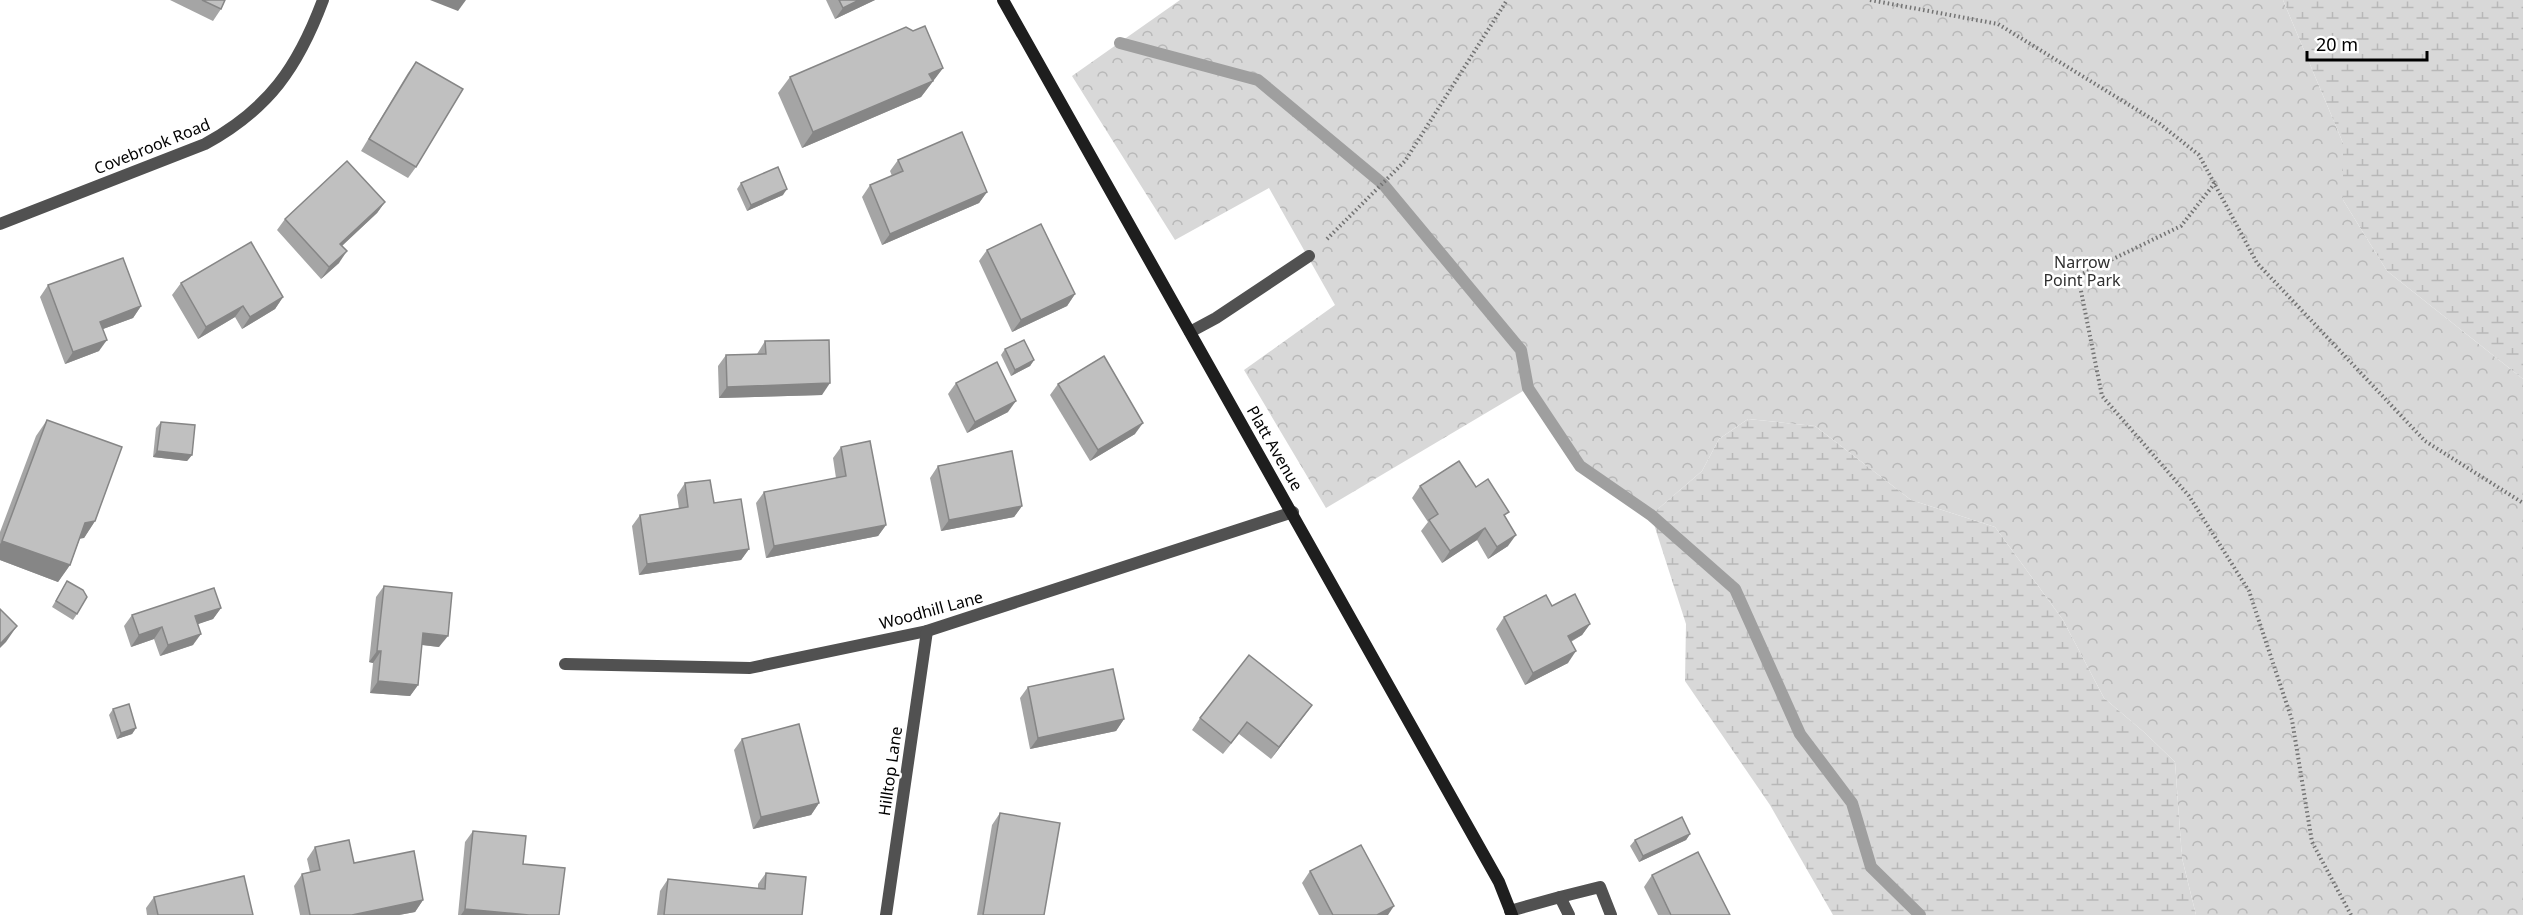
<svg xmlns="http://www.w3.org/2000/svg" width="2523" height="915" font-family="'Noto Sans',sans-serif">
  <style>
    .forest { fill: url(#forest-crowns) }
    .wetland { fill: url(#wetland-marsh) }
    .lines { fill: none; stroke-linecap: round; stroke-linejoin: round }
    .stream { stroke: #9f9f9f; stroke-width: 12 }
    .path { stroke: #737373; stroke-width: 4; stroke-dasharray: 1.5 3; stroke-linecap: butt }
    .service { stroke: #515151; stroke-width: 12 }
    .minor { stroke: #515151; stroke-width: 12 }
    .secondary { stroke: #1e1e1e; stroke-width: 12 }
    .wall { fill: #a5a5a5 }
    .shaded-wall { fill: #868686 }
    .building { fill: #c0c0c0; stroke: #868686; stroke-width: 1.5 }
    .labels { text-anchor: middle; stroke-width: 5; stroke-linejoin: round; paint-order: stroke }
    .street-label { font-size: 16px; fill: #000; stroke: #fff }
    .park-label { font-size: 16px; fill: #2f2f2f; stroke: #fff }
  </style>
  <defs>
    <pattern id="forest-crowns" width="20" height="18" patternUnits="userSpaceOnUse" patternTransform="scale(1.5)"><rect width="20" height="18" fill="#d8d8d8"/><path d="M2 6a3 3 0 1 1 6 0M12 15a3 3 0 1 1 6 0" fill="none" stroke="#b8b8b8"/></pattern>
    <pattern id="wetland-marsh" width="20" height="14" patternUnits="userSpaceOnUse" patternTransform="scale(1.5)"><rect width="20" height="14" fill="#d8d8d8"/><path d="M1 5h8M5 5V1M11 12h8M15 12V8" fill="none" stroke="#b8b8b8"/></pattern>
  </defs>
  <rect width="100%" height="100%" fill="#fff"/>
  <polygon class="forest" points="1180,0 2283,0 2343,143 2343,200 2387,271 2523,379 2523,915 2196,915 2182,858 2175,762 2145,733 2104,698 2063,620 1995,527 1911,500 1815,426 1748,419 1719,439 1702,471 1651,515 1580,466 1528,388 1326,508 1244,370 1335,305 1269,188 1175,240 1072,76"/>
  <g class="wetland">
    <polygon points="2283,0 2523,0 2523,379 2387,271 2343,200 2343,143"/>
    <polygon points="1748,419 1815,426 1911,500 1995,527 2063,620 2104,698 2145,733 2175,762 2182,858 2196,915 1833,915 1770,805 1685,681 1686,624 1651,515 1702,471 1719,439"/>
  </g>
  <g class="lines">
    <polyline class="stream" points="1120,43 1258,80 1383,184 1521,350 1528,388 1580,466 1651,515 1735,589 1800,734 1852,803 1871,867 1920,915"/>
    <g class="path">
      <polyline points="1870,0 1998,24 2160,124 2199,155 2257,263 2425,441 2523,503"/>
      <polyline points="2215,183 2181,226 2078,276 2102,396 2189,496 2249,591 2292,720 2312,842 2351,915"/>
      <polyline points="1327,239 1405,161 1507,0"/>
    </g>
    <g class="service">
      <polyline points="1190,332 1216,318 1309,256"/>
      <polyline points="1560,897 1600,887 1611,915"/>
      <polyline points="1510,911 1560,897 1569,915"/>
    </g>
    <g class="minor">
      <path d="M 0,224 L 205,144 C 269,109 298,67 323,0"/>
      <polyline points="565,664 750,668 927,631 1293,512"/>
      <polyline points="886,915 927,631"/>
    </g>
    <polyline class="secondary" points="1003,0 1499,882 1512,915"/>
  </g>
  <g class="wall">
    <polygon points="170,0 225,0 221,9 213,21"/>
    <polygon points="826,0 875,0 835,19"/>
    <polygon points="416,62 416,167 408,178 361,151 408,73"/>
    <polygon points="943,68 921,97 802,148 778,93 790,77"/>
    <polygon points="898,160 987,192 979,203 882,245 862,197 870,185 892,176 890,171"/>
    <polygon points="741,183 783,195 747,211 737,189"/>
    <polygon points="385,202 377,213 342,246 339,263 321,279 277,230 285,219"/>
    <polygon points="987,250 1075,294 1067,306 1012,332 979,261"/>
    <polygon points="181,283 283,297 275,309 242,329 235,317 198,339 172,295"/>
    <polygon points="48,285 141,306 133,318 103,329 99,351 65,364 40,297"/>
    <polygon points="765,341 822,395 719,398 718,366 726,355 757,354"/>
    <polygon points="1005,349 1034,360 1030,366 1011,376 1001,355"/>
    <polygon points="956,383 1008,412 967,433 948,394"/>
    <polygon points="1058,384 1135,434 1090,461 1050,395"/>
    <polygon points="47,420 95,521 84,538 80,538 70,565 58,582 0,560 0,532 36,436"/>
    <polygon points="161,422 192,455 187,461 153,457 156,428"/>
    <polygon points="841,447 886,525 878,536 766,558 756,503 764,492 836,478 833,458"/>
    <polygon points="938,466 1022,506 1014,517 941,531 930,478"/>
    <polygon points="685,483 714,503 749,549 741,560 639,575 632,526 640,515 679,509 677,495"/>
    <polygon points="1420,486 1476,487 1505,518 1508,546 1488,559 1477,540 1442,563 1421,531 1428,522 1412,498"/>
    <polygon points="67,581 77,614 73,620 52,607"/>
    <polygon points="384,586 439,647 422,645 418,685 410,696 370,693 373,663 369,662 376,597"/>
    <polygon points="1552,606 1590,624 1582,635 1571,642 1568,663 1525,685 1496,629 1504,617"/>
    <polygon points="221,608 213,619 197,624 193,645 160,656 154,639 131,647 124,626 132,615"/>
    <polygon points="1028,687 1124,719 1116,731 1030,749 1020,698"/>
    <polygon points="1312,705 1271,759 1239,734 1223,754 1192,730 1200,718"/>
    <polygon points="113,709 136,728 132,734 117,739 109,715"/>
    <polygon points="742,739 819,803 811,815 753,829 734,750"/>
    <polygon points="1000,813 1044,915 977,915 992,825"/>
    <polygon points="473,831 559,915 458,915 465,842"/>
    <polygon points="1690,834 1686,840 1639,862 1630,846 1635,840"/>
    <polygon points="315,847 354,863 423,900 415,912 399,915 300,915 294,886 302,874 310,872 307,859"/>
    <polygon points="1310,871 1388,915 1319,915 1302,883"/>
    <polygon points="766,873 802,915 657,915 660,891 668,879 758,889 758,884"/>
    <polygon points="1652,875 1730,915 1658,915 1644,887"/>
    <polygon points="154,897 253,915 147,915 146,908"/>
  </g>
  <g class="shaded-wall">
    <polygon points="430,0 466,0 458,11"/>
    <polygon points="859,0 875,0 835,19 843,8"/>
    <polygon points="943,68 921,97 802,148 813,132 929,74"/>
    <polygon points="787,189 783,195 747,211 751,205"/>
    <polygon points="987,192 979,203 882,245 890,234"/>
    <polygon points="385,202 377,213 332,255 340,244"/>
    <polygon points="347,251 339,263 321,279 329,267"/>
    <polygon points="1075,294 1067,306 1012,332 1021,320"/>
    <polygon points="283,297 275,309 242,329 250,317"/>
    <polygon points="141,306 133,318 92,333 100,322"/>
    <polygon points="243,306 235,317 198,339 206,327"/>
    <polygon points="107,340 99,351 65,364 73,352"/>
    <polygon points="1034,360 1030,366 1011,376 1015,370"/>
    <polygon points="830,383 822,395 719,398 727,387"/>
    <polygon points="1016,401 1008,412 967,433 975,422"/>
    <polygon points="1143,423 1135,434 1090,461 1098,450"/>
    <polygon points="157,451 192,455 187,461 153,457"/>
    <polygon points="1022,506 1014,517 941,531 949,520"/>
    <polygon points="95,521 84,538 74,540 85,523"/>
    <polygon points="886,525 878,536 766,558 774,546"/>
    <polygon points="1485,528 1477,540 1442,563 1450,551"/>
    <polygon points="1516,535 1508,546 1488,559 1497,547"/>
    <polygon points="2,541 70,565 58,582 0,560 0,544"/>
    <polygon points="749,549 741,560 639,575 647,564"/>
    <polygon points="221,608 213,619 187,628 195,616"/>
    <polygon points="1590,624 1582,635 1560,647 1568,636"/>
    <polygon points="17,626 6,642 0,648 0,644"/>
    <polygon points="162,627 154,639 131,647 139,635"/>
    <polygon points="423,633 448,636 439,647 415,644"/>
    <polygon points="201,634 193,645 160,656 168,645"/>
    <polygon points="377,651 381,651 373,663 369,662"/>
    <polygon points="1576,651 1568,663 1525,685 1533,673"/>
    <polygon points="378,681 418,685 410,696 370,693"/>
    <polygon points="1312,705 1304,716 1271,759 1279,747"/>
    <polygon points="1124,719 1116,731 1030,749 1038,738"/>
    <polygon points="136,728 132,734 117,739 121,733"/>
    <polygon points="819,803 811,815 753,829 761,817"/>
    <polygon points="1690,834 1686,840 1639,862 1643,856"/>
    <polygon points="423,900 415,912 399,915 352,915"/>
    <polygon points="1394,906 1388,915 1377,915"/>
    <polygon points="465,909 529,915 461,915"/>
  </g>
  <g class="building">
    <polygon points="202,0 225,0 221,9"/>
    <polygon points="839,0 859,0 843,8"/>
    <polygon points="925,26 943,68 929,74 933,81 813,132 790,77 906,27 913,31"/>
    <polygon points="416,62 463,89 416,167 369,139"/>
    <polygon points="962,132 987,192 890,234 870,185 903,171 898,160"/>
    <polygon points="347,161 385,202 340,244 347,251 329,267 285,219"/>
    <polygon points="778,167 787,189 751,205 741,183"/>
    <polygon points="1041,224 1075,294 1021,320 987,250"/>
    <polygon points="251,242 283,297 250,317 243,306 206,327 181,283"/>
    <polygon points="123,258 141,306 100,322 107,340 73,352 48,285"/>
    <polygon points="829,340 830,383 727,387 726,355 766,354 765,341"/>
    <polygon points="1024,340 1034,360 1015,370 1005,349"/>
    <polygon points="1104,356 1143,423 1098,450 1058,384"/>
    <polygon points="997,362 1016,401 975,422 956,383"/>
    <polygon points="47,420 122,447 95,521 85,523 70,565 2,541"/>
    <polygon points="161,422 195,425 192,455 157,451"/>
    <polygon points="870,441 886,525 774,546 764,492 846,476 841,447"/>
    <polygon points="1012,451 1022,506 949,520 938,466"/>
    <polygon points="1459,461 1476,487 1488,479 1509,512 1504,515 1516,535 1497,547 1485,528 1450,551 1429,520 1438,514 1420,486"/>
    <polygon points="710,480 714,503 741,499 749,549 647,564 640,515 688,507 685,483"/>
    <polygon points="67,581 83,590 87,597 77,614 56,601"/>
    <polygon points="384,586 452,593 448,636 423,633 418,685 378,681 381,651 377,651"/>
    <polygon points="214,588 221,608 195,616 201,634 168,645 162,627 139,635 132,615"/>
    <polygon points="1575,594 1590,624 1568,636 1576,651 1533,673 1504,617 1546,595 1552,606"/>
    <polygon points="0,609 17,626 0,644"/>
    <polygon points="1249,655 1312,705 1279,747 1247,722 1231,743 1200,718"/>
    <polygon points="1113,669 1124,719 1038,738 1028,687"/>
    <polygon points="129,704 136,728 121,733 113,709"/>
    <polygon points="799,724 819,803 761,817 742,739"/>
    <polygon points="1000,813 1060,823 1044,915 983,915"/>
    <polygon points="1682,817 1690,834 1643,856 1635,840"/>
    <polygon points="473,831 526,836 523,864 565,868 559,915 529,915 465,909"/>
    <polygon points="349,840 354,863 414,851 423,900 352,915 310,915 302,874 320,870 315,847"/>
    <polygon points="1361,845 1394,906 1377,915 1333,915 1310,871"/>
    <polygon points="1698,852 1730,915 1671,915 1652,875"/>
    <polygon points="766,873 806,877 802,915 664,915 668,879 765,889"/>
    <polygon points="244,876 253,915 158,915 154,897"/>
  </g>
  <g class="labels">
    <g class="street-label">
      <text transform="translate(152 146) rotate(-22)" y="6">Covebrook Road</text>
      <text transform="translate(1275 448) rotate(60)" y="6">Platt Avenue</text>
      <text transform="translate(931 610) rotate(-15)" y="6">Woodhill Lane</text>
      <text transform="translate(890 771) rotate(-82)" y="6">Hilltop Lane</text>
    </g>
    <g class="park-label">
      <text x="2082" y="268">Narrow<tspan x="2082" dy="18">Point Park</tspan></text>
    </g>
  </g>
  <path d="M2307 51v9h120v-9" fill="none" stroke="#000000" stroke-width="3"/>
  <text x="2316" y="51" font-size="18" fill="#000000" stroke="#ffffff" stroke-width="4.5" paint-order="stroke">20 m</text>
</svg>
